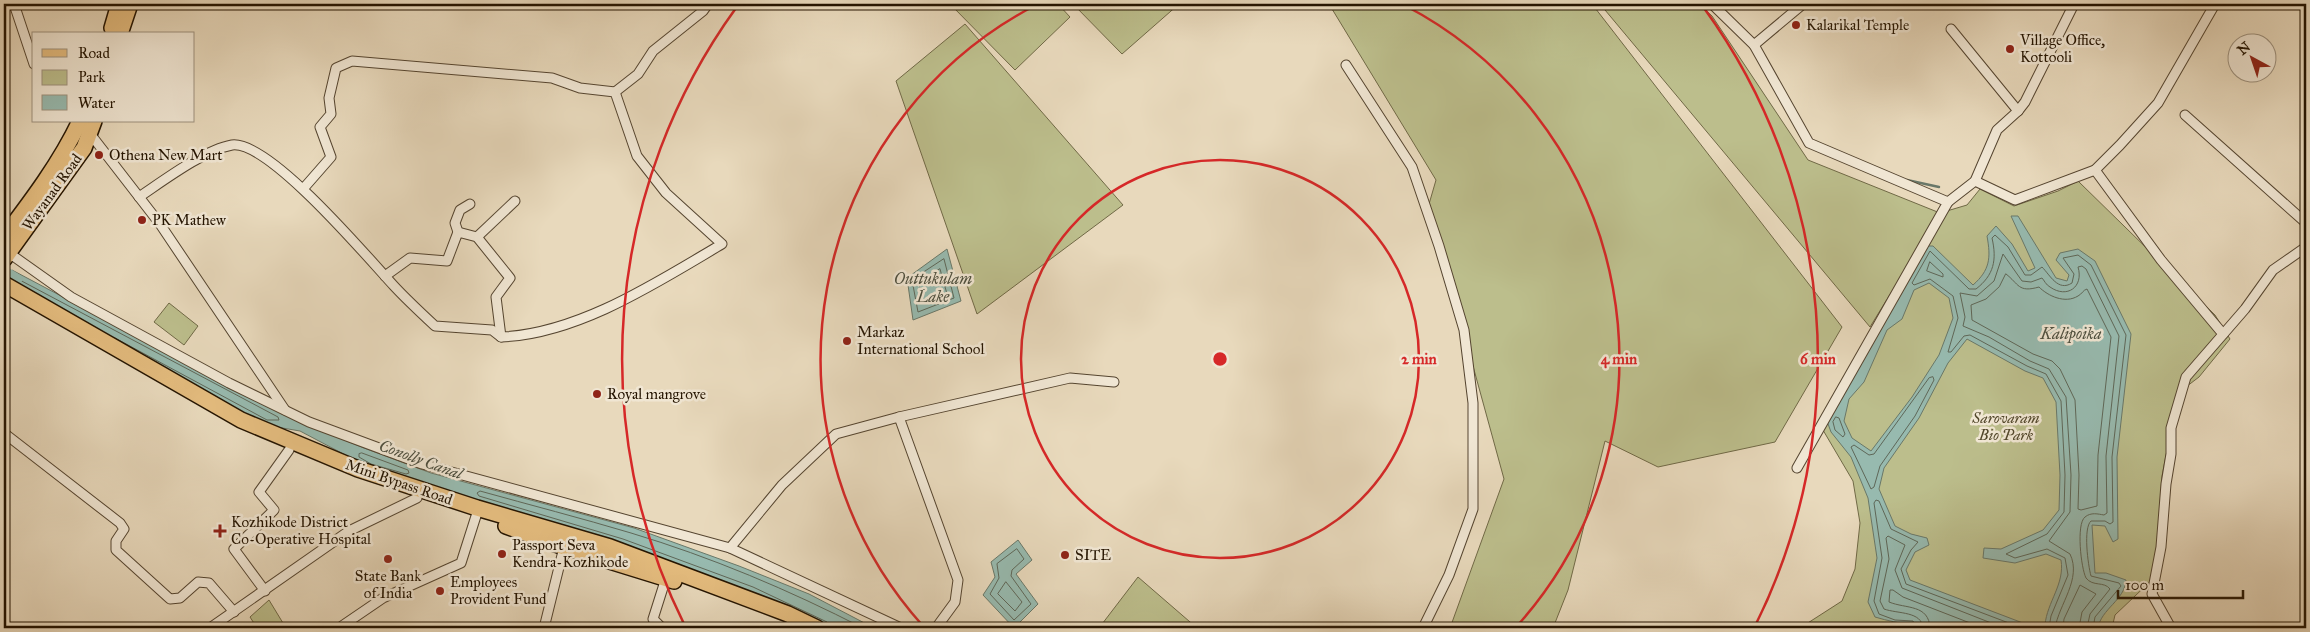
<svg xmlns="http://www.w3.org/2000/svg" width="2310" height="632" font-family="'IM FELL Great Primer',serif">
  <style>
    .green { fill: #bcbe8c; stroke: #706946 }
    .water { fill: #97baaf; stroke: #697869; fill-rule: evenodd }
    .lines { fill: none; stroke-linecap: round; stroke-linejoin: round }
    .shore { stroke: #5e6758; stroke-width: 1 }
    .stream { stroke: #697869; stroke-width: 2.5 }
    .canal { stroke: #97baaf; stroke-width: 9 }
    .street-casing { stroke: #554530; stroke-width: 11 }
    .primary-casing { stroke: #241401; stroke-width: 18 }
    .street { stroke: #f0e6d3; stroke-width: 9 }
    .primary { stroke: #e4bc7e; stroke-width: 15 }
    .ring { fill: none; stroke: #d62828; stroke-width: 2.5 }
    .poi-dot { fill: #8f2418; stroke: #f0e6d3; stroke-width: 2 }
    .labels { text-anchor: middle; stroke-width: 5; stroke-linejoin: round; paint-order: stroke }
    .poi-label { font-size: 15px; fill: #241401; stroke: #f0e6d3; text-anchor: start }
    .street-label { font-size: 15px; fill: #241401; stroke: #f0e6d3 }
    .park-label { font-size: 15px; font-style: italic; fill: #52472b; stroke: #f0e6d3 }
    .water-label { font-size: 16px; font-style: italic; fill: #4c4e3e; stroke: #f0e6d3 }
    .centre { fill: #d62828; stroke: #f0e6d3; stroke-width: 2.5 }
    .ring-label { font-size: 15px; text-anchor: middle; font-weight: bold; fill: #d62828; stroke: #f0e6d3; stroke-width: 5; stroke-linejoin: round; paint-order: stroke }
  </style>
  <rect width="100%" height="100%" fill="#e8d9bc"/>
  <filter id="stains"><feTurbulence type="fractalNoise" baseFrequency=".004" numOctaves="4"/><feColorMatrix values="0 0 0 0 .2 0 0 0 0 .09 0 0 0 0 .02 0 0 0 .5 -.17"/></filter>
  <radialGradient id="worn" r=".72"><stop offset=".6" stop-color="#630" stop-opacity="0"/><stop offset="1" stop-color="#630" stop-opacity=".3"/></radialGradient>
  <g class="green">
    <polygon points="950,4 1058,4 1070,17 1015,70"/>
    <polygon points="1073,4 1179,4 1122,54"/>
    <polygon points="1329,4 1592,4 1842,327 1775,442 1658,467 1605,441 1568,590 1553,628 1450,628 1504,479 1445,264 1427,211 1436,180"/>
    <polygon points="1600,4 1699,4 1712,16 1808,160 1940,213 1967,205 1980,189 2014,206 2058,191 2078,181 2215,315 2230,339 2199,377 2178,393 2162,476 2155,577 2115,615 2112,628 1800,628 1842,601 1855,569 1860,523 1853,481 1820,425 1929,231 1870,327"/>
    <polygon points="965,24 1123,205 977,314 896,81"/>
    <polygon points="169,303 198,326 184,345 154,322"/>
    <polygon points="1138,577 1197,628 1099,628"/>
    <polygon points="269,600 286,628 257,628 250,617"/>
  </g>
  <g class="water">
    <path d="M 2011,216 L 2018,216 L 2056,278 L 2067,281 L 2069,275 L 2056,260 L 2060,253 L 2078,249 L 2095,261 L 2131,334 L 2117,457 L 2118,539 L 2113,542 L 2105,526 L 2092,525 L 2095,573 L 2106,573 L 2126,580 C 2125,600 2101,609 2098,628 L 2040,628 L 2045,625 C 2047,602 2065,584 2061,560 L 2046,554 L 2015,563 L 1983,558 L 1984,548 L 2001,549 L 2043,530 L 2059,510 L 2060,475 L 2056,402 L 2043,378 L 2025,371 L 1967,339 L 1948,363 L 1919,418 L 1884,468 L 1879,489 L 1895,526 L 1911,534 L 1927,538 L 1929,545 L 1915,552 L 1906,570 L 1910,580 L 2036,628 C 1983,628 1924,632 1875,617 L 1868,602 L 1877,558 L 1868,498 L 1851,457 L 1831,432 L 1827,421 L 1926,246 L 1933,246 L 1973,285 C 1990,270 1991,258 1987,236 L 1996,226 L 2012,244 L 2028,271 L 2035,268 ZM 1929,283 L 1949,298 L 1953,318 L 1939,355 L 1912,397 L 1871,451 L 1852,438 L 1844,421 L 1849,399 L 1864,382 L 1887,330 L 1902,319 L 1914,290 Z"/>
    <polygon points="947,249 961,301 913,320 907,278"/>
    <polygon points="12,270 295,420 364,448 431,473 634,528 739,566 809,594 874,628 828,628 751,592 621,543 370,468 300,431 265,425 4,283"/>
    <polygon points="1018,540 1032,560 1016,574 1038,604 1014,628 983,595 995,577 991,562"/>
  </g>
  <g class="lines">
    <g class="shore">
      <polygon points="944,259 954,298 918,312 912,280"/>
      <polygon points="1930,262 1943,274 1943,277 1927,271"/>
      <polygon points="940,269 947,294 923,303 919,283"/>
      <path d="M 2006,274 C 2019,284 2018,293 2039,287 C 2048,296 2065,304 2078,296 C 2082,294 2083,290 2087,289 L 2111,337 L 2098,455 L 2097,506 L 2081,510 L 2078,509 L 2079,475 L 2075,400 L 2060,369 L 2052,361 L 2033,354 L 1972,320 L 1971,305 L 1986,299 L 1999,287 Z"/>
      <polyline points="13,279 16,278 278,417 279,420 267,420 115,338"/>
      <polygon points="1933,377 1934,380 1915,416 1880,466 1874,487 1871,489 1851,447 1854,445 1869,455 1874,454 1929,378"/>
      <polygon points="1836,417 1839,418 1845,434 1843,437 1835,430 1833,422"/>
      <polygon points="362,453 408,470 409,473 406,474 371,464 359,457 359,454"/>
      <polygon points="1017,549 1024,559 1012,570 1011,576 1031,604 1014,620 990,594 999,578 997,564"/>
      <polygon points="1006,582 1022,602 1015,611 998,594"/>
      <path d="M 829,628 L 827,622 L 753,587 L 623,539 L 479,496 L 477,493 L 480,491 C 530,505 581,518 631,533 C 711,557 789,590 863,628"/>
      <polyline points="1916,628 1913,621 1895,620 1879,614 1874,601 1882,558 1874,503 1876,500 1879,501 1891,529 1918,542 1911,550 1901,569 1906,584 2022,628"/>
      <path d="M 1923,628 C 1922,611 1898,614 1884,609 L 1880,601 L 1889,559 L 1886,538 L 1888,536 L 1905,545 L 1895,570 L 1902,588 L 2004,628"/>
      <path d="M 1930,628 C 1929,604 1906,609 1889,602 L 1890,590 L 1893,590 L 1903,597 L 1983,628"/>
      <path d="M 2049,628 L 2051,616 L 2068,575 L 2065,558 L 2047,549 L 2015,558 L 2006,554 L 2047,534 L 2064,512 L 2065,475 L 2061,401 L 2046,374 L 2027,366 L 1970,335 L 1964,336 L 1951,352 L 1948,352 L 1958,318 L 1953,296 L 1930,279 L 1914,285 L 1912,283 L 1930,251 L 1969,289 L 1976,289 C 1994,275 1997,260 1992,238 L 1995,235 L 2008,247 L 2025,275 L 2031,275 L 2042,267 C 2050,275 2058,292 2072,283 L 2074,274 L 2063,258 L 2078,255 L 2091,265 L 2126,335 L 2112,457 L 2113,522 L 2110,524 L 2105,521 L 2091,521 C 2083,528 2088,565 2091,576 L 2119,583 L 2121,586 L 2095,617 L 2093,628"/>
      <path d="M 2055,628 C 2059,604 2082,579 2070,554 L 2049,541 L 2070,512 L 2071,475 L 2066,397 L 2049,369 L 2030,361 L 1989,337 L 1963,326 L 1965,317 L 1960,293 L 1977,296 L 1994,281 L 2003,254 L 2022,281 L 2031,282 L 2042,278 C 2044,280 2046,285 2050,287 C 2067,299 2084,287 2078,267 L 2082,266 L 2086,269 L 2119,336 L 2106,456 L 2107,513 L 2104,515 C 2098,514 2091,512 2085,517 C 2076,524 2081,568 2086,578 C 2093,587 2104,581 2110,589 L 2090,614 L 2087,628"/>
      <polyline points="2063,628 2064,619 2080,585 2096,594 2082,612 2079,628"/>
    </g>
    <polyline class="stream" points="1907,180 1939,187"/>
    <polyline class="canal" points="4,270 18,279"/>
    <g class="street-casing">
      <g id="street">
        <polyline points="14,4 34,64"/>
        <polyline points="1712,4 1754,45 1809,143 1948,202 1797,468"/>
        <polyline points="1754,45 1803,4"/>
        <polyline points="1346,65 1412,167 1439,246 1464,330 1473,403 1473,509 1449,575 1423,628"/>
        <polyline points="615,92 638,74 653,51 703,11 708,4"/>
        <polyline points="2018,111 2025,102 2074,4"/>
        <polyline points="2185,115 2306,223"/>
        <polyline points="88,131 160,224 285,410"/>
        <polyline points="2095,170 2161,260 2223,334"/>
        <polyline points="1975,181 2015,200 2095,170 2120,145 2158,103 2215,4"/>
        <path d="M 139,197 C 163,181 204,150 232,145 C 269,140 368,258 394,286 C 407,300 421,313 435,326 L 492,330 L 501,337 C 578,334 656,283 722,244 L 666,193 L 637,156 L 615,92 L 580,88 L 552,78 L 352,61 L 336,68 L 329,98 L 331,114 L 320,127 L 331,157 L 303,189"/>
        <polyline points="1948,202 1975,181 1997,130 2018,111 1951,29"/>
        <polyline points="458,232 455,223 460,210 470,204"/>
        <polyline points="477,237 515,201"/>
        <polyline points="9,253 71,297 229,383 309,422 422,464 730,548 901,628"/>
        <polyline points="385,276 410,258 447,261 458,232 477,237 510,278 496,297 501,337"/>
        <polyline points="899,417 1070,378 1114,382"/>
        <polyline points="4,433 120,523 124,529 116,541 116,550 170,599 180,598 198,582 209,583 234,612"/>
        <polyline points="730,548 782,485 836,434 899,417 958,580 955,602 936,628"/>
        <polyline points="265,591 234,549 274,510 259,492 289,450"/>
        <polyline points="210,628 349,531 417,498"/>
        <polyline points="339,628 383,598 461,563 476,516"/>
        <polyline points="544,628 564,547"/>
        <polyline points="662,628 653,619 666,578"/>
        <polyline points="2171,628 2152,594 2161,547 2166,484 2171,454 2171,428 2186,377 2245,309 2273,270 2306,247"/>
      </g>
    </g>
    <g class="primary-casing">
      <g id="primary">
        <polyline points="112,28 119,4"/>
        <polyline points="120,34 130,4"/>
        <path d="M 4,237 C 32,200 60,163 80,121"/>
        <polyline points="4,259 84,148 94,121"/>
        <polyline points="4,284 241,420 358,469 477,508 610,547 788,614 817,628"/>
        <polyline points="506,526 564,547 674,581"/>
      </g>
    </g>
    <use href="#street" class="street"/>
    <use href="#primary" class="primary"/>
  </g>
  <g class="ring">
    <circle cx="1220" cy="359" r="199"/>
    <path d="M923 626A399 399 0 0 1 1036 5M1404 5A399 399 0 0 1 1517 626"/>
    <path d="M685 626A598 598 0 0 1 736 8M1704 8A598 598 0 0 1 1755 626"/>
  </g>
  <g class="poi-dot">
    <circle cx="1796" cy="25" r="5"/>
    <circle cx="2010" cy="49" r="5"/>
    <circle cx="99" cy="155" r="5"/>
    <circle cx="142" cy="220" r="5"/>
    <circle cx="847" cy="341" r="5"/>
    <circle cx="597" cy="394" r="5"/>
    <path d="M217.5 523.5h5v5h5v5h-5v5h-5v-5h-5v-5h5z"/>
    <circle cx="502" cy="554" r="5"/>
    <circle cx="1065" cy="555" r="5"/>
    <circle cx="388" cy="559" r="5"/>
    <circle cx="440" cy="591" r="5"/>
  </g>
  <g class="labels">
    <g class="poi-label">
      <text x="1806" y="30">Kalarikal Temple</text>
      <text x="2020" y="45">Village Office,<tspan x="2020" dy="17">Kottooli</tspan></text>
      <text x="109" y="160">Othena New Mart</text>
      <text x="152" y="225">PK Mathew</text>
      <text x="857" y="337">Markaz<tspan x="857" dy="17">International School</tspan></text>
      <text x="607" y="399">Royal mangrove</text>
      <text x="231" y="527">Kozhikode District<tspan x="231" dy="17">Co-Operative Hospital</tspan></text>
      <text x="512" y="550">Passport Seva<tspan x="512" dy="17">Kendra-Kozhikode</tspan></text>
      <text x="1075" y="560">SITE</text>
      <text x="388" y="581" text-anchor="middle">State Bank<tspan x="388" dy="17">of India</tspan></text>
      <text x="450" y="587">Employees<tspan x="450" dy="17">Provident Fund</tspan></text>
    </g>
    <g class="street-label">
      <text transform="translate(52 192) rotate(-54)" y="5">Wayanad Road</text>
      <text transform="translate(399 482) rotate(19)" y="5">Mini Bypass Road</text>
    </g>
    <g class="park-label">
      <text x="2006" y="423">Sarovaram<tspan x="2006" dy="17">Bio Park</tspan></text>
    </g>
    <g class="water-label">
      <text x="933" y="284">Outtukulam<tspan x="933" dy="18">Lake</tspan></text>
      <text x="2071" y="339">Kalipoika</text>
      <text transform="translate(421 459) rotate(20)" y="6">Conolly Canal</text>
    </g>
  </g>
  <circle cx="1220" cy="359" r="8" class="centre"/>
  <g class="ring-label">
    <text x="1419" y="364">2 min</text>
    <text x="1619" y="364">4 min</text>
    <text x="1818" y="364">6 min</text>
  </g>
  <rect width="2310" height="632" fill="none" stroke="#e8d9bc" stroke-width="20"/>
  <rect x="5" y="5" width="2300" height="622" fill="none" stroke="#241401" stroke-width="2.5"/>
  <rect x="10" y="10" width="2290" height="612" fill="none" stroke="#241401"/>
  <rect x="32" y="32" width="162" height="90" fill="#f0e6d3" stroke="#9e927f"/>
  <rect x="42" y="49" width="25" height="8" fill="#e4bc7e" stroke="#9e927f"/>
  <text x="78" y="58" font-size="15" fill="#241401">Road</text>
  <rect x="42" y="70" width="25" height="15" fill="#bcbe8c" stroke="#9e927f"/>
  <text x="78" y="82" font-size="15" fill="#241401">Park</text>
  <rect x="42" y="95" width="25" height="15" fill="#97baaf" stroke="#9e927f"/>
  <text x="78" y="108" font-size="15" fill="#241401">Water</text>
  <g transform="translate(2252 58) rotate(320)"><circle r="24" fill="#f0e6d3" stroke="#9e927f"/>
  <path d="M0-4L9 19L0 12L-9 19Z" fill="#8f2418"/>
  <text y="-8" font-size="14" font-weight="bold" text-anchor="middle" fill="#241401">N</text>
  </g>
  <path d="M2118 590v8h125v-8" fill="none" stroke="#241401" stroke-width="2.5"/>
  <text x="2125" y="590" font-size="15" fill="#241401" stroke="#f0e6d3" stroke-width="4" paint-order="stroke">100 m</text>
  <rect width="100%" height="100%" filter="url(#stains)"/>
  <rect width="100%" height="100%" fill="url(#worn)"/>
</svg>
